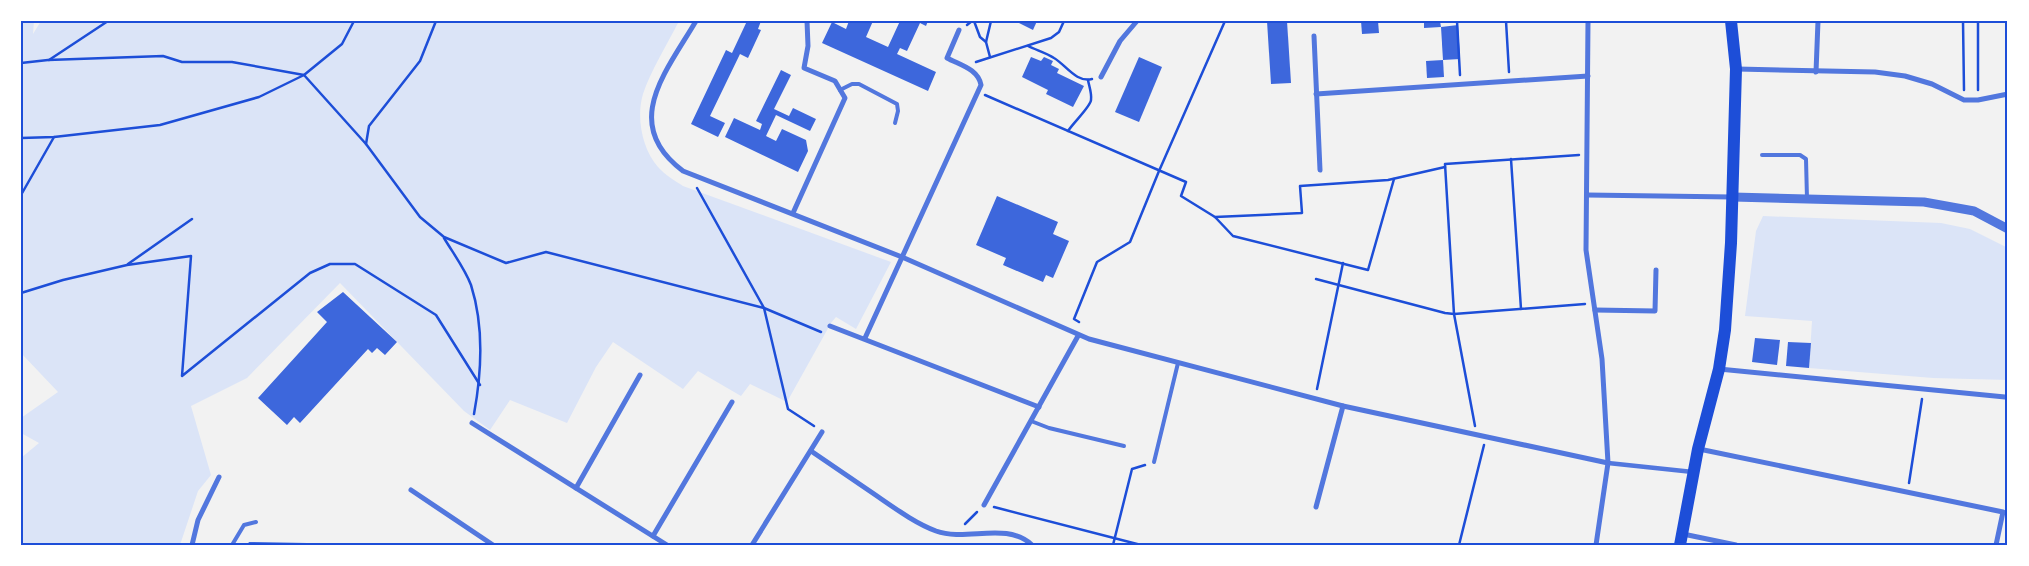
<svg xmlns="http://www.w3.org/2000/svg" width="2029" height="566" font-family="'Times New Roman',serif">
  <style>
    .green { fill: #dbe4f7 }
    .building { fill: #3d67dc }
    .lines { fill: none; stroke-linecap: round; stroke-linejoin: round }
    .path { stroke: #1d4ed8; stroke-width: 2.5 }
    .service { stroke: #5277de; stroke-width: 4 }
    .pedestrian { stroke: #5277de; stroke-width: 4.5 }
    .minor { stroke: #5277de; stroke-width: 5 }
    .tertiary { stroke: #5277de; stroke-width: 9 }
    .primary { stroke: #1d4ed8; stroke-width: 12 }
    .neatline { fill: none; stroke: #1d4ed8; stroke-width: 2 }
  </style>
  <rect width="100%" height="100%" fill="#f2f2f2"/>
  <g class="green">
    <path d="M 21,21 L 34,21 L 33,34 L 41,21 L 679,21 C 668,43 650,72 643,94 C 636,117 642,149 658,167 C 665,175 674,180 683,186 L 891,262 L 856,329 L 836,317 L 831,323 L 787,402 L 750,384 L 741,396 L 698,371 L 683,389 L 613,342 L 596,367 L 567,423 L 510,400 L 490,430 L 464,411 L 340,283 L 247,378 L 191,406 L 211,475 L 198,491 L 180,545 L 21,545 L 21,458 L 39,443 L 21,433 L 21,418 L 58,392 L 21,353 Z"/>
    <polygon points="1763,216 1941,223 1970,229 2008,248 2008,380 1933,378 1809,368 1812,321 1745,316 1756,231"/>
  </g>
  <g class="building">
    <polygon points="747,21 761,21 758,29 761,30 748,58 740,54 710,116 725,123 718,137 691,124 726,50 732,53"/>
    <polygon points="849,21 873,21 866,37 888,47 900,21 928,21 926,26 920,23 907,51 900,48 897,54 936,72 928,91 822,43 832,22 846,29"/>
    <polygon points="1015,21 1037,21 1033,30"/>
    <polygon points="1267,21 1287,21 1291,83 1271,84"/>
    <polygon points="1361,21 1378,21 1379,33 1362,34"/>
    <polygon points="1424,21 1440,21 1441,27 1424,28"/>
    <polygon points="1458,25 1460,59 1443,60 1441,27"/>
    <polygon points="1031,57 1041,61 1044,57 1053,61 1051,65 1059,69 1057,73 1084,86 1073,107 1046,94 1048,90 1022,77"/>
    <polygon points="1139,57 1162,67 1139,122 1115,112"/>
    <polygon points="1443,60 1444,77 1427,78 1426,61"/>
    <polygon points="781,70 791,75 774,109 789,116 793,108 816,119 810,131 776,115 766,136 776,141 782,129 806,140 808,151 798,172 725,137 734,118 760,130 762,124 756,121"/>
    <polygon points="997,196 1058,222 1053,234 1069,241 1053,278 1046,275 1043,282 1003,265 1006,258 976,245"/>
    <polygon points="343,292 397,342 385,355 377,348 372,353 368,349 300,423 294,417 287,425 258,398 327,322 317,312"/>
    <polygon points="1755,338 1780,340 1777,365 1752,362"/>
    <polygon points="1788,342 1811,343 1809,368 1786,366"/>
    <polygon points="249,542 307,543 308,545 247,545"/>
  </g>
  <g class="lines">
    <g class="path">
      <polyline points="974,21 980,37 986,42"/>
      <polyline points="1457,21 1460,75"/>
      <polyline points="1506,21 1509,72"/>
      <polyline points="1963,21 1964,90"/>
      <polyline points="1978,21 1978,90"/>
      <polyline points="967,25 972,21"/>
      <path d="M 1028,46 C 1036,50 1046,53 1054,58 C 1066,65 1076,83 1092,79"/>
      <polyline points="990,57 986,42 991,21"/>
      <polyline points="49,60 108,21"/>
      <polyline points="976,62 1051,38 1059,32 1064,21"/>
      <polyline points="21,63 48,60 163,56 182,62 232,62 304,75 366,144 420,217 444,237 506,263 546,252 764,308 821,332"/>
      <polyline points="985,95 1186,182 1181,196 1215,217 1302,213 1300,186 1388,180 1445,167"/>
      <path d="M 1068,131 C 1073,123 1091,106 1091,100 C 1092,93 1089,86 1088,80"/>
      <polyline points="21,138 54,137 160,125 259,97 304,75 342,44 354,21"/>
      <polyline points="366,144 369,126 420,61 436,21"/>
      <polyline points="1579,155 1445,164 1454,314 1585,304"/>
      <polyline points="1511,159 1521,309"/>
      <polyline points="697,188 764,308 788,409 814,426"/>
      <polyline points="21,195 54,137"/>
      <polyline points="1215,217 1233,236 1368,270 1394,179"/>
      <path d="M 444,238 C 453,253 465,269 471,285 C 484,326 482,371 474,414"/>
      <polyline points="128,264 192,219"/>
      <polyline points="1316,279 1445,313 1454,314 1475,426"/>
      <polyline points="21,293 63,280 127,265 191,256 182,376 310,273 330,264 355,264 436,315 480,385"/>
      <polyline points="1079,322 1074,319 1097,262 1130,242 1159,171 1225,21"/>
      <polyline points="1317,389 1343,263"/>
      <polyline points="1909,483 1922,399"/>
      <polyline points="994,507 1141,545"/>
      <polyline points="965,524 977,512"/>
      <polyline points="1113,545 1132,469 1145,465"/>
      <polyline points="1459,545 1484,445"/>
    </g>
    <g class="service">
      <polyline points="840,90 852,84 859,84 897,104 898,111 895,123"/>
      <polyline points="1762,155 1800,155 1806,159 1807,199"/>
      <polyline points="1031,421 1049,428 1124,446"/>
      <polyline points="1154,462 1178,363"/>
      <polyline points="232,545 244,525 256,522"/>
    </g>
    <polyline class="pedestrian" points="1608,463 1693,472"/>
    <g class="minor">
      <path d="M 696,21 C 666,72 620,124 683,171 L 902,257 L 1089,339 L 1343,406 L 1608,463"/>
      <polyline points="1588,21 1586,250 1602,359 1608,463 1596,545"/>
      <polyline points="1314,36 1320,170"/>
      <polyline points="1737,69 1875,72 1905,76 1932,84 1964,100 1978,100 2008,94"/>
      <polyline points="1816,72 1818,21"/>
      <polyline points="1101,77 1120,41 1137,21"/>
      <polyline points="1316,94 1588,76"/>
      <polyline points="1587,195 1732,197"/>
      <polyline points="793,213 845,98 835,81 804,68 808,46 807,21"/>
      <polyline points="1595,310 1655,311 1656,270"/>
      <polyline points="830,326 1039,407"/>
      <path d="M 865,338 L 981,85 C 978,69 960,65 947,58 L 959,30"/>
      <polyline points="1719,369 2005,397"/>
      <polyline points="472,423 667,545"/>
      <polyline points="1699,449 2003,512 1996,545"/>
      <path d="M 811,451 C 833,466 855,481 877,496 C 896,509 915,523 936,531 C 967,542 1006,521 1032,545"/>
      <polyline points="576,488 640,375"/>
      <polyline points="411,490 493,545"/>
      <polyline points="984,505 1078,336"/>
      <polyline points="1316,507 1343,406"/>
      <polyline points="1683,534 1736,545"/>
      <polyline points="653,536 732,402"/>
      <polyline points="192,545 198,520 219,477"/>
      <polyline points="752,545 822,432"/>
    </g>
    <polyline class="tertiary" points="1733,197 1924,202 1974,211 2008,229"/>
    <polyline class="primary" points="1680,545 1698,449 1719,369 1725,330 1731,243 1736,69 1731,21"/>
  </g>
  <rect width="2029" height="566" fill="none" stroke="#ffffff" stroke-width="45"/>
  <rect x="22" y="22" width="1984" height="522" class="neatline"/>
</svg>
